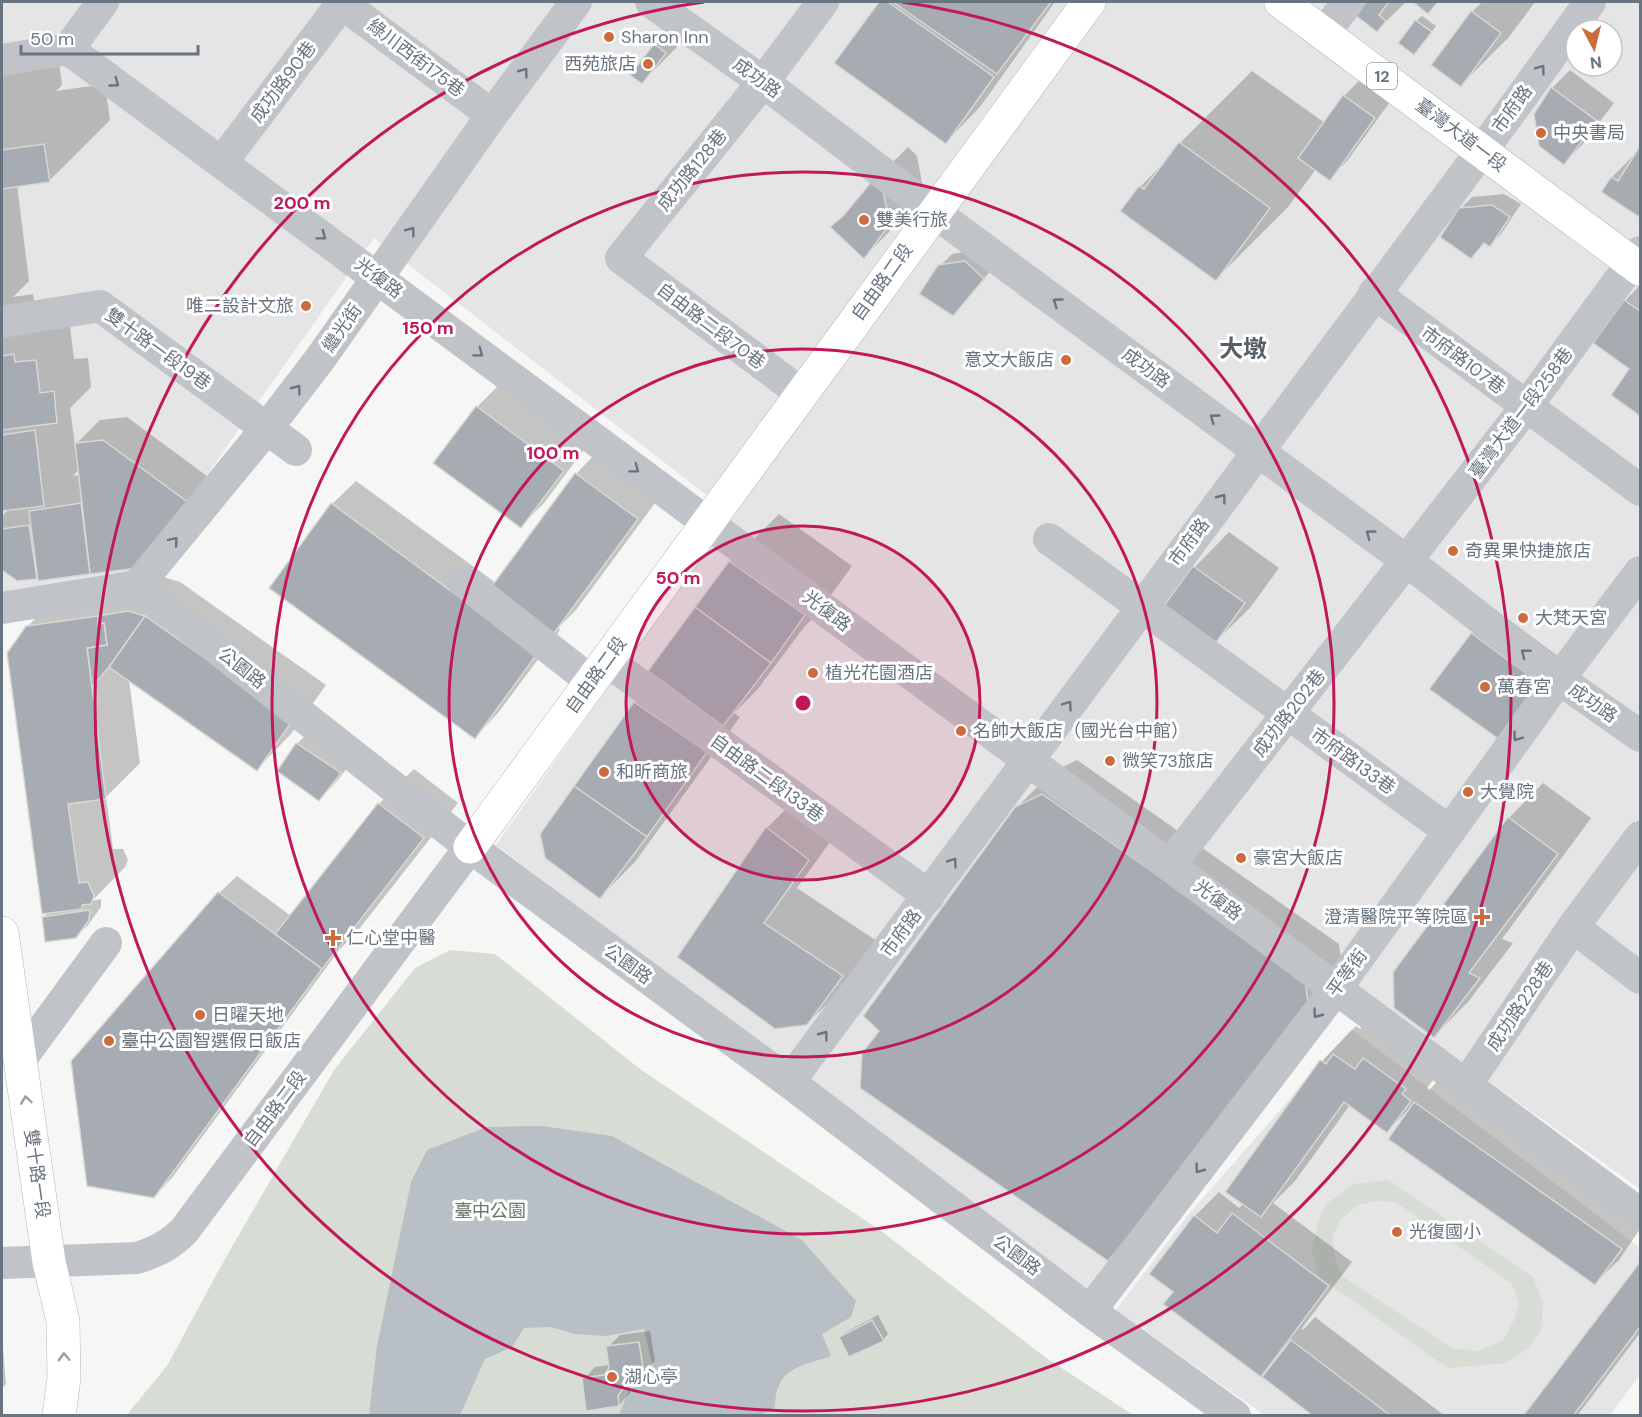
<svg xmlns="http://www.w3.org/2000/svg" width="1642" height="1417" font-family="'DM Sans','Noto Sans TC',sans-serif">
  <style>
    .built { fill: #e4e5e4; fill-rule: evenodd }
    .green { fill: #d7dcd5; fill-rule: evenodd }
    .water { fill: #b8c0c5 }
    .shadow { fill: #0003; fill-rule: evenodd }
    .building { fill: #a6acb2; stroke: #d8d8d6; stroke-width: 1.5 }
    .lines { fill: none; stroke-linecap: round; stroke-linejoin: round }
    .major-casing { stroke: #b4b7bb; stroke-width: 34 }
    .minor { stroke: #c0c3c7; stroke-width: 32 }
    .major { stroke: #fff; stroke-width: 33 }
    .oneway { stroke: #697481 }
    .oneway2 { stroke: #969ea7 }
    .ring { fill: none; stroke: #c2185b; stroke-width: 3 }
    .poi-dot { fill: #cc6c3e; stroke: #fff; stroke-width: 2 }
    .labels { text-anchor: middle; stroke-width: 6; stroke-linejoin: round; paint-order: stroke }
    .shield { fill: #fff; stroke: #969ea7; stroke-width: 1.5 }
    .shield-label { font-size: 16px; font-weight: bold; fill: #697481 }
    .poi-label { font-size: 18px; fill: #697481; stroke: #fff; text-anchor: start }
    .street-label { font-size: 18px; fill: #697481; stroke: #fff }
    .park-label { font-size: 18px; fill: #697967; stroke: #fff }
    .district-label { font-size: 24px; font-weight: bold; fill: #565e67; stroke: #fff }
    .centre { fill: #c2185b; stroke: #fff; stroke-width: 3 }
    .ring-label { font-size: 18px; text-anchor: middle; font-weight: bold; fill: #c2185b; stroke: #fff; stroke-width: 6; stroke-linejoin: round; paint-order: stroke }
  </style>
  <rect width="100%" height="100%" fill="#f6f6f4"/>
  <g class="built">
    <path d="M 2,2 L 1640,2 L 1640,1189 L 1357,988 L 1088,1289 L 496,845 L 731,514 L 374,238 L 135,577 L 2,600 ZM 1576,30 L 1612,30 L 1612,66 L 1576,66 Z"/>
    <polygon points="1351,1029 1640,1248 1640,1375 1610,1415 1264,1415 1116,1310 1188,1215"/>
  </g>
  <g class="green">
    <polygon points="450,950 495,954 640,1069 881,1231 1045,1357 1133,1415 128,1416 129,1412 167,1366 221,1266 334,1070 415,968"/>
    <path d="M 1388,1180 L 1533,1277 L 1543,1303 L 1541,1330 L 1527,1349 L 1505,1363 L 1448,1368 L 1319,1277 L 1312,1251 L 1317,1226 L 1325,1205 L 1354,1184 ZM 1375,1201 L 1396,1202 L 1512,1284 L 1519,1304 L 1513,1322 L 1503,1341 L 1478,1351 L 1452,1348 L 1343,1277 L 1334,1256 L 1333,1235 L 1340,1220 L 1358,1205 Z"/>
  </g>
  <path class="water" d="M 542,1126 L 612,1136 L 802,1240 L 856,1301 L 851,1317 L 822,1334 L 831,1356 C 799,1367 776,1367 775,1407 L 761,1415 L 619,1415 L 629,1390 L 654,1372 L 644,1329 L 606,1336 L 575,1334 L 551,1327 L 524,1328 L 512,1347 L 485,1359 L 460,1415 L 369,1415 L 377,1346 L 411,1182 L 427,1150 L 487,1127 Z"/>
  <g class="shadow">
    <polygon points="881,2 1055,2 980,107 946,142 836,63"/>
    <polygon points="1368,2 1406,2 1377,30 1357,15"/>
    <polygon points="1482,2 1535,2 1509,37 1461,85 1472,12"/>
    <polygon points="690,11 700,18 676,48 642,82 632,74 655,45"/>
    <polygon points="1422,16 1436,26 1419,48 1416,21"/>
    <path d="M 58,54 L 62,85 L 56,91 L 105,84 L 110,120 L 49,181 L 17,185 L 29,281 L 13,297 L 33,294 L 37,322 L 70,326 L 74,359 L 88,358 L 91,387 L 70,408 L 75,445 L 100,420 L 127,417 L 215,482 L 91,572 L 40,579 L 39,574 L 36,577 L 18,580 L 2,568 L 2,516 L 9,509 L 2,510 L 2,61 ZM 79,469 L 80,475 L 73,476 Z"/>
    <polygon points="1570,70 1614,103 1582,145 1564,163 1552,88"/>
    <polygon points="1252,71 1325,123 1344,96 1362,78 1392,99 1347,161 1330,179 1316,169 1288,207 1216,279 1122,211 1140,187 1170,157 1180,143"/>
    <polygon points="908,147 917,156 923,188 898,223 864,257 850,210 874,181"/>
    <polygon points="1640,149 1640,213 1638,215 1603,192 1612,177"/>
    <polygon points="1504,194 1521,204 1501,234 1490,245 1486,242 1471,257 1460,209 1472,197"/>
    <polygon points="977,250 994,267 953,314 940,266 952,254"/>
    <polygon points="1640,285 1640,415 1613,395 1631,369 1625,301"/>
    <polygon points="501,383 586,447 544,503 521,526 477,407"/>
    <polygon points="599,450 661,495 576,610 558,628 560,630 498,713 475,737 332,504 356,481 496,583 576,474"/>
    <polygon points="779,514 852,566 818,613 805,626 757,690 734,713 740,717 635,862 600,897 541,834 635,703 660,678 650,670 731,562"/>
    <polygon points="1229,532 1279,568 1250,608 1215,642 1165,607 1195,567"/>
    <polygon points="163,577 180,582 326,685 291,734 257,769 129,680 140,763 106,797 113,849 123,849 128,860 125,867 92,901 101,899 101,907 88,925 75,937 43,918 49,912 27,627 62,592"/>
    <polygon points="1496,610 1563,660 1523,715 1472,634"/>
    <polygon points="315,726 357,755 337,781 319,799 279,770 297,744"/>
    <polygon points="1077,760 1339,944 1344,984 1143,1225 881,1031 1016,808 1051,773"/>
    <polygon points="414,769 458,803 356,933 339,950 172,1178 154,1196 219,893 237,876 291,916 379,804"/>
    <polygon points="1543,783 1591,818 1502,939 1513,943 1468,1002 1434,1036 1509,818"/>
    <polygon points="801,794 842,825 797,888 877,941 842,989 807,1024 679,957 767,828"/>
    <polygon points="1369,1020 1444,1066 1427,1088 1429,1090 1439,1080 1640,1222 1640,1229 1619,1260 1595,1283 1409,1109 1387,1131 1350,1105 1295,1181 1273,1203 1352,1262 1302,1328 1303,1330 1315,1317 1445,1416 1315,1416 1274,1365 1272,1364 1261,1375 1175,1291 1195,1216 1219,1192 1239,1208 1244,1203 1227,1191 1322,1061 1356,1026 1360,1029"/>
    <polygon points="1640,1265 1640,1333 1577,1416 1525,1416"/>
    <polygon points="878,1315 888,1334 883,1340 841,1337 846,1332"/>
    <polygon points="650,1331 655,1361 643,1373 636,1374 629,1383 630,1393 619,1405 584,1379 595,1367 610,1365 608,1347 620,1335"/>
    <polygon points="2,1337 6,1384 2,1388"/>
  </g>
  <g class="building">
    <polygon points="879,2 888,2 994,77 946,144 834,63"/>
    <polygon points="893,2 1051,2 997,74"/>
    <polygon points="1366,2 1389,2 1379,15 1386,21 1377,32 1355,15"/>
    <polygon points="1413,2 1438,2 1428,14"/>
    <polygon points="1471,11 1501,33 1461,87 1431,65"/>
    <polygon points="1415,20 1432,32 1414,55 1398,43"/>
    <polygon points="654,44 666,53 642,84 630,75"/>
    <polygon points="1551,87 1597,121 1564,165 1539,146 1534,114"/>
    <polygon points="1343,95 1375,118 1330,181 1298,158"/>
    <polygon points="1179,142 1270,208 1216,281 1120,211 1139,186 1144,189"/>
    <polygon points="44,144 50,182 2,189 2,150"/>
    <polygon points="1640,146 1640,214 1639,217 1601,192 1611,177 1618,181"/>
    <polygon points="873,180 883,191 890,224 864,259 830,227 843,216"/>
    <polygon points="1492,205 1510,217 1490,247 1484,243 1471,259 1440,237 1459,208"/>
    <polygon points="965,261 984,279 953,316 919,294 938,265"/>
    <polygon points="1624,300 1640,311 1640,416 1611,395 1629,369 1593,343"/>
    <polygon points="2,348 2,356 14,354 15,362 36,360 40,393 54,391 57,423 2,430"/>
    <polygon points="476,406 564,471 521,528 433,463"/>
    <polygon points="35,430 44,506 2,511 2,435"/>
    <polygon points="103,440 193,506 147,567 90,574 75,443"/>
    <polygon points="575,473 638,519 552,636 489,590"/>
    <polygon points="81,503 90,574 38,581 29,511"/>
    <polygon points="331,503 537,654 475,739 269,588"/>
    <polygon points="29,525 37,579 17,581 2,570 2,529"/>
    <polygon points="729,561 805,615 771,663 695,607"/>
    <polygon points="1193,566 1245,603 1215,644 1163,607"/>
    <polygon points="695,607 771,663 723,726 648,671"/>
    <polygon points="128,611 145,616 109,667 92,687 87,648 107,645 104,623 98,624 98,616"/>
    <polygon points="98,616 98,624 104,623 107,645 87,648 106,799 68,804 79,883 88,882 94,896 91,904 82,905 82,909 42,914 7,653 26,626"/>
    <polygon points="145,616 293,720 257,771 109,667"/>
    <polygon points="1471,633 1541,684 1500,740 1429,689"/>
    <polygon points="634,702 707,752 647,837 574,786"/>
    <polygon points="296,743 341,773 319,801 277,771"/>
    <polygon points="574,786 647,837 600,899 545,858 540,834"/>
    <polygon points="1042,794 1305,979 1310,1020 1108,1261 860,1088 862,1053 879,1031 863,1016 1015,807"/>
    <polygon points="378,803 424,838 322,969 275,934"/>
    <polygon points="1508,817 1558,854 1469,973 1480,978 1434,1038 1394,1008 1393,972"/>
    <polygon points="766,827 809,860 764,923 843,976 807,1025 775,1029 677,957"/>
    <polygon points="218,892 322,969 154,1198 87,1186 71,1061"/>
    <polygon points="90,910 89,920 76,938 45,942 42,917"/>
    <polygon points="1333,1054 1355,1069 1363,1058 1406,1089 1402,1094 1411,1101 1387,1133 1344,1102 1261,1217 1225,1192 1320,1060 1326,1064"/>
    <polygon points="1414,1102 1622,1249 1595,1285 1388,1139"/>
    <polygon points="1232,1213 1329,1286 1261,1377 1163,1304 1173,1292 1149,1274 1194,1215 1217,1233"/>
    <polygon points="1640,1262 1640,1327 1573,1416 1523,1416"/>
    <polygon points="872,1320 884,1341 849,1357 839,1337"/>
    <polygon points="1291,1340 1391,1416 1313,1416 1262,1377"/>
    <polygon points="639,1342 644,1374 632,1375 618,1396 619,1406 586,1411 582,1378 604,1375 609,1368 606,1346"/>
  </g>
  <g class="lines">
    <g class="major-casing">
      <g id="major">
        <polyline points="1281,2 1640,269"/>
        <polyline points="470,847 1089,2"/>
        <polyline points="2,933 49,1262 63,1321 64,1378 59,1416"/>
      </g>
    </g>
    <g class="minor">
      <polyline points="340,2 492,115"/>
      <polyline points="651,2 763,82 934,212 1407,561 1559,679 1640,736"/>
      <polyline points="1324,33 1348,2"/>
      <polyline points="68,49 103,2"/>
      <polyline points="2,60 68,49 1640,1214"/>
      <polyline points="222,162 343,2"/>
      <polyline points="1374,293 1640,490"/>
      <polyline points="2,322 100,306 296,450"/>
      <polyline points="801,393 621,258 763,82 823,2"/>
      <polyline points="1049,539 1449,831"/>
      <polyline points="464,582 591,681"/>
      <polyline points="137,586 267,428 320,359 492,115 576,2"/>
      <polyline points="2,608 137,586 470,847 789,1082 1090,1311 1235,1416"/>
      <polyline points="606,660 929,896"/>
      <polyline points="1170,865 1526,407 1640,252"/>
      <polyline points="1573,927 1640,978"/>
      <polyline points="20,1060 106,943"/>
      <polyline points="789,1082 1504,121 1590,2"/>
      <polyline points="1466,1085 1573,927 1640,837"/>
      <path d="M 2,1263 L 137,1258 C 156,1252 170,1245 184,1231 L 470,847"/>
      <polyline points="1090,1311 1336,989 1559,679 1640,572"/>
    </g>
    <use href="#major" class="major"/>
  </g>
  <defs><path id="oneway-chevron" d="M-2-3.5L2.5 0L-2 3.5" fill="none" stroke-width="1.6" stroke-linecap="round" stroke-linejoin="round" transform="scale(1.5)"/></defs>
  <g class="oneway">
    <use href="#oneway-chevron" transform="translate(1541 69) rotate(-54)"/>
    <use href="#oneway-chevron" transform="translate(524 72) rotate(-53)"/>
    <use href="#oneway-chevron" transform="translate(115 83) rotate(36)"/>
    <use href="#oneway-chevron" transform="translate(411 231) rotate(-53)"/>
    <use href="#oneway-chevron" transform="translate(322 236) rotate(37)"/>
    <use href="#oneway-chevron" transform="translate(1057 302) rotate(-144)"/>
    <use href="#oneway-chevron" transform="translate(479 353) rotate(37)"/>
    <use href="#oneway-chevron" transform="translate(297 389) rotate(-53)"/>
    <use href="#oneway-chevron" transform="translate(1214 418) rotate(-144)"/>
    <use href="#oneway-chevron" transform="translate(635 469) rotate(37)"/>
    <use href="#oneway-chevron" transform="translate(1222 498) rotate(-53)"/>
    <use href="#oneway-chevron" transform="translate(1370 534) rotate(-144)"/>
    <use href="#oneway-chevron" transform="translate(174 541) rotate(-50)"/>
    <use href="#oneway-chevron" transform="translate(1525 653) rotate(-142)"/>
    <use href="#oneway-chevron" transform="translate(1068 705) rotate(-54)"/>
    <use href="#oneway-chevron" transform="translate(1517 737) rotate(126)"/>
    <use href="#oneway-chevron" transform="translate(953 862) rotate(-54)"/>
    <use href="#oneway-chevron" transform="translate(1317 1014) rotate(127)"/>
    <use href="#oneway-chevron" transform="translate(824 1035) rotate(-53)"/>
    <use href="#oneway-chevron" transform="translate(1199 1169) rotate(127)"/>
  </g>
  <g class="oneway2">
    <use href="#oneway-chevron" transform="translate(26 1100) rotate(-98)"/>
    <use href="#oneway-chevron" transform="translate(64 1357) rotate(-92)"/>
  </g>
  <circle cx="803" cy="703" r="177" fill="#c2185b" fill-opacity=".12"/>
  <g class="ring">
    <circle cx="803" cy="703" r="177"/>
    <circle cx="803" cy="703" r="354"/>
    <circle cx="803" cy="703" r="531"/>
    <path d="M902 2A708 708 0 1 1 704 2"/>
  </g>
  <g class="poi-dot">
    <circle cx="609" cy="37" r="6"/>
    <circle cx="648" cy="64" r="6"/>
    <circle cx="1541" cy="133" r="6"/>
    <circle cx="864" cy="220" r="6"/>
    <circle cx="306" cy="306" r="6"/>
    <circle cx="1066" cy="360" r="6"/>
    <circle cx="1453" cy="551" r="6"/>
    <circle cx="1523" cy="618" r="6"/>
    <circle cx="813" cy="673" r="6"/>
    <circle cx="1485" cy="687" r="6"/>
    <circle cx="961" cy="731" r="6"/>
    <circle cx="1110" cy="761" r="6"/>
    <circle cx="604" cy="772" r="6"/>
    <circle cx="1468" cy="792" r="6"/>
    <circle cx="1241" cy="858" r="6"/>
    <path d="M1479 908h6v6h6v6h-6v6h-6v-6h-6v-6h6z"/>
    <path d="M330 929h6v6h6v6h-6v6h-6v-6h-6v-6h6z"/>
    <circle cx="200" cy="1015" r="6"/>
    <circle cx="109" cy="1041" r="6"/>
    <circle cx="1397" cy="1232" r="6"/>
    <circle cx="612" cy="1377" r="6"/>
  </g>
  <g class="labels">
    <rect class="shield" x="1367" y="63" width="30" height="26" rx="4.5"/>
    <g class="shield-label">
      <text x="1382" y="82">12</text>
    </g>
    <g class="poi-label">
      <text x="621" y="43">Sharon Inn</text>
      <text x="636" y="70" text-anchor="end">西苑旅店</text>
      <text x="1553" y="139">中央書局</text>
      <text x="876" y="226">雙美行旅</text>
      <text x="294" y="312" text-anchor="end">唯二設計文旅</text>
      <text x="1054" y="366" text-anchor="end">意文大飯店</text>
      <text x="1465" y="557">奇異果快捷旅店</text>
      <text x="1535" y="624">大梵天宮</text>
      <text x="825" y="679">植光花園酒店</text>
      <text x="1497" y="693">萬春宮</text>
      <text x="973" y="737">名帥大飯店（國光台中館）</text>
      <text x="1122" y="767">微笑73旅店</text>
      <text x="616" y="778">和昕商旅</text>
      <text x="1480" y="798">大覺院</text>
      <text x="1253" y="864">豪宮大飯店</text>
      <text x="1468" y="923" text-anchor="end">澄清醫院平等院區</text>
      <text x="346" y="944">仁心堂中醫</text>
      <text x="212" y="1021">日曜天地</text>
      <text x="121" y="1047">臺中公園智選假日飯店</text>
      <text x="1409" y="1238">光復國小</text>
      <text x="624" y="1383">湖心亭</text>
    </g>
    <g class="street-label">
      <text transform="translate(416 58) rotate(37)" y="6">綠川西街175巷</text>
      <text transform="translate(757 78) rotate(36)" y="6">成功路</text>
      <text transform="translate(283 82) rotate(-53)" y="6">成功路90巷</text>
      <text transform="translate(1512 109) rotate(-54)" y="6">市府路</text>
      <text transform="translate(1461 135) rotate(37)" y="6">臺灣大道一段</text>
      <text transform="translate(692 170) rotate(-51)" y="6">成功路128巷</text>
      <text transform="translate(379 278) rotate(37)" y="6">光復路</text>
      <text transform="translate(882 282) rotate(-54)" y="6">自由路二段</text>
      <text transform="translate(711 326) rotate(37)" y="6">自由路二段70巷</text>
      <text transform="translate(342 328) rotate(-55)" y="6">繼光街</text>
      <text transform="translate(158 349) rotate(36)" y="6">雙十路一段19巷</text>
      <text transform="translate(1463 360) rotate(37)" y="6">市府路107巷</text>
      <text transform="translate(1146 368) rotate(36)" y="6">成功路</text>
      <text transform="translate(1521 413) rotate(-53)" y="6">臺灣大道一段258巷</text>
      <text transform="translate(1189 542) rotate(-53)" y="6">市府路</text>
      <text transform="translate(827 611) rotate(37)" y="6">光復路</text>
      <text transform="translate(242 668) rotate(38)" y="6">公園路</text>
      <text transform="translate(596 675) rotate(-54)" y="6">自由路二段</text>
      <text transform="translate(1593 703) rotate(35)" y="6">成功路</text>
      <text transform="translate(1289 713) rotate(-52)" y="6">成功路202巷</text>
      <text transform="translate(1353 761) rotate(36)" y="6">市府路133巷</text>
      <text transform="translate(767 778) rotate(36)" y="6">自由路二段133巷</text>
      <text transform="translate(1218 900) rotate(37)" y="6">光復路</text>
      <text transform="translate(901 933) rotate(-53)" y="6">市府路</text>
      <text transform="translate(628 964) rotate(36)" y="6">公園路</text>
      <text transform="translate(1347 973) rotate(-54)" y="6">平等街</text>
      <text transform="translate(1520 1006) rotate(-56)" y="6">成功路228巷</text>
      <text transform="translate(275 1109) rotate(-53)" y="6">自由路二段</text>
      <text transform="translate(37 1174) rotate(82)" y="6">雙十路一段</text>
      <text transform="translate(1017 1255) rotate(37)" y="6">公園路</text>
    </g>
    <g class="park-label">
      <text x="490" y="1217">臺中公園</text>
    </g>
    <g class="district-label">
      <text x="1243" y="357">大墩</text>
    </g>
  </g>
  <circle cx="803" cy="703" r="9" class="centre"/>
  <g class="ring-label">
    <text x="302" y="209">200 m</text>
    <text x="428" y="334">150 m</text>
    <text x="553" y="459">100 m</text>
    <text x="678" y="584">50 m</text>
  </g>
  <rect width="1642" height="1417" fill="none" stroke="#697481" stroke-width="6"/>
  <g transform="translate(1594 48) rotate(173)"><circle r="28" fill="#ffffff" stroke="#c3c7cd" stroke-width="1.5"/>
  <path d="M0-4.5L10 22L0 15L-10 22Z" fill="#cc6c3e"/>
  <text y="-9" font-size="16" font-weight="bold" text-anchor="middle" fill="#697481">N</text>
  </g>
  <path d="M21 45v9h177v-9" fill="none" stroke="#697481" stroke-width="3"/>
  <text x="30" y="45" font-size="18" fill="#697481" stroke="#ffffff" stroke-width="4.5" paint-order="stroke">50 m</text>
</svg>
